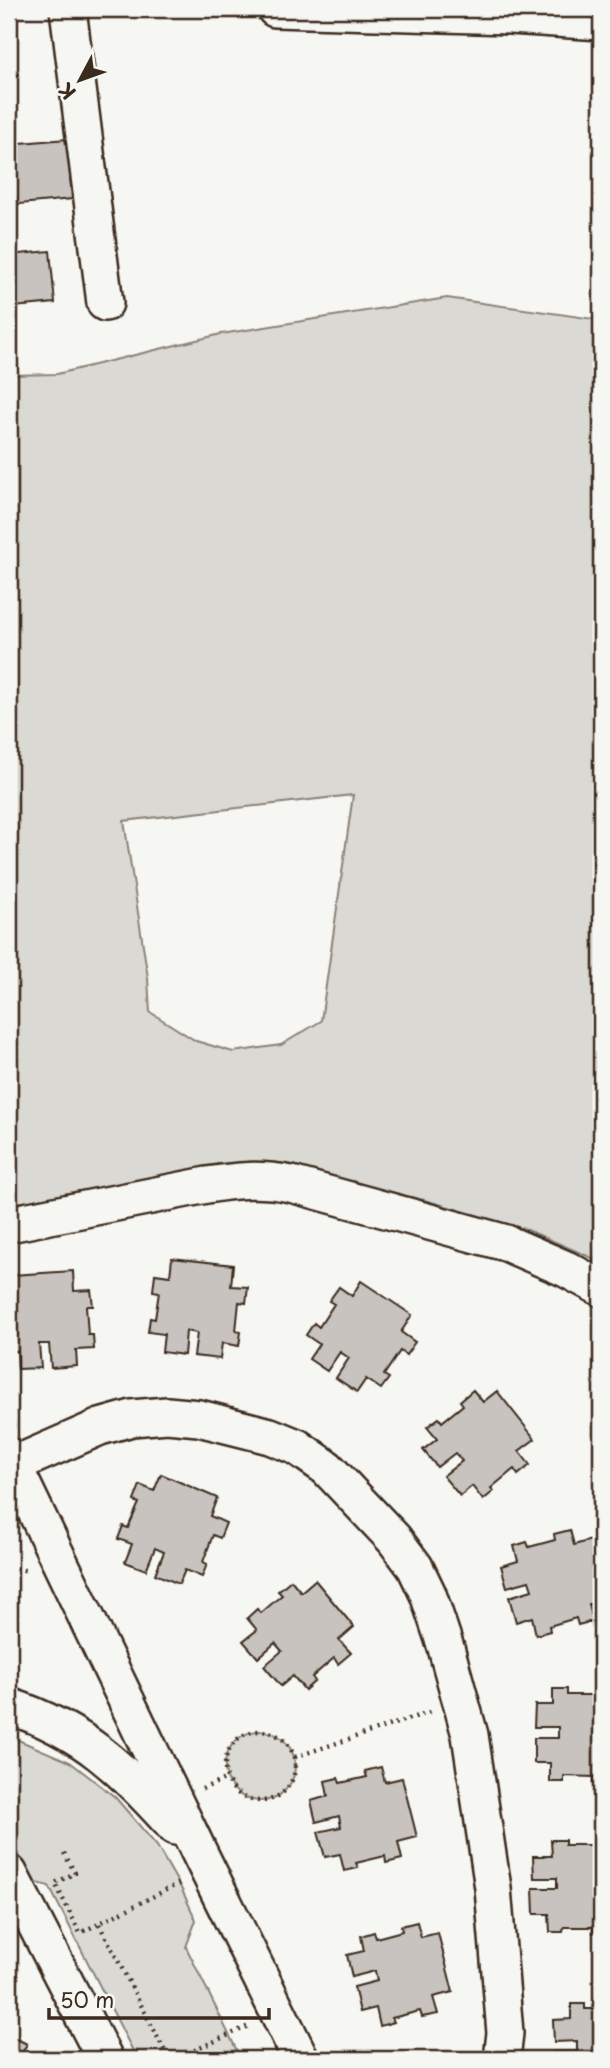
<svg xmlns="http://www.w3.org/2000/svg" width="610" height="2068" font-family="'Playpen Sans',sans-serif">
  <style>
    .green { fill: #dad9d3; stroke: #8a8278; stroke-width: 2; fill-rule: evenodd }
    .building { fill: #c8c3be; stroke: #3b2a1e; stroke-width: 2 }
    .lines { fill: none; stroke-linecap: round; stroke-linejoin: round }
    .minor-casing { stroke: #3b2a1e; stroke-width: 40 }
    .path { stroke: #3b2a1e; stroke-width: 4.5; stroke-dasharray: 2 5; stroke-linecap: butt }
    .minor { stroke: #f6f6f2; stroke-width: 35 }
  </style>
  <rect width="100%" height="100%" fill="#f6f6f2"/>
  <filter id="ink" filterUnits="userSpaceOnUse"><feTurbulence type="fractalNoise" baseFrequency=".0143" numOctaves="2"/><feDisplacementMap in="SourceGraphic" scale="14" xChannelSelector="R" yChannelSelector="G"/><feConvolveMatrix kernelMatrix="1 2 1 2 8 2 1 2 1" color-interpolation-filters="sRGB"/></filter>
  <g filter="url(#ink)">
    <g class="green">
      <path d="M 447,298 L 601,320 L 601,1264 L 590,1257 L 525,1229 L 428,1201 L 268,1162 L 219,1164 L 9,1206 L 9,375 L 57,374 L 221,334 ZM 353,795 L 321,1021 L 281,1045 L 233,1052 L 196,1041 L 150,1012 L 148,978 L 124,821 Z"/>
      <circle cx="260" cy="1766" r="35"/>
      <polygon points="9,1736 70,1762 115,1797 157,1846 181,1888 196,1920 186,1947 241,2059 137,2059 49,1886 33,1882 24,1874 9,1844"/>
    </g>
    <g class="building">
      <polygon points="67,139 72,199 9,205 9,144"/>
      <polygon points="50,251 55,303 14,307 13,299 9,299 9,255"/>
      <polygon points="172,1258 233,1265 231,1286 248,1287 246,1303 239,1302 236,1331 241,1332 239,1346 222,1343 220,1359 194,1356 197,1333 186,1331 184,1355 162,1352 164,1334 148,1332 150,1318 155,1319 159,1292 153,1291 155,1274 170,1276"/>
      <polygon points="73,1271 74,1291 91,1290 93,1306 86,1306 88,1335 93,1335 94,1349 76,1350 77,1366 51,1368 49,1344 39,1344 41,1368 18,1369 17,1351 9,1352 9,1293 13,1293 12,1275"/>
      <polygon points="361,1281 412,1315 401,1332 415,1342 406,1355 400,1351 384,1375 389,1378 381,1389 366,1379 357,1392 336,1378 349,1358 340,1352 327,1371 309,1359 319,1344 306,1335 314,1323 319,1327 334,1304 329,1301 339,1287 352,1296"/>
      <polygon points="473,1390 483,1402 497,1391 535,1439 519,1451 530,1465 518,1475 514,1469 491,1488 494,1491 483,1500 472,1486 460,1496 443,1476 462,1461 455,1453 437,1467 423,1450 437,1439 427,1427 439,1418 442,1422 463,1405 460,1401"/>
      <polygon points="161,1474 217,1498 210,1516 226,1523 220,1538 213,1535 203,1562 207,1564 202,1577 185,1570 179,1584 155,1574 164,1552 155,1548 146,1570 125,1562 132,1544 118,1539 123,1526 128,1528 139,1503 134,1501 140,1485 154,1491"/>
      <polygon points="570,1530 574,1545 591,1540 601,1575 601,1601 589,1604 593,1621 578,1625 576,1618 549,1626 550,1631 536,1635 532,1617 516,1622 509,1597 532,1590 529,1581 507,1587 501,1566 518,1561 514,1546 527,1542 529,1547 555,1540 554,1534"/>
      <polygon points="291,1580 301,1592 315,1580 354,1627 339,1640 351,1653 338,1664 334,1658 312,1677 315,1681 305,1690 293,1676 281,1686 264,1666 282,1651 275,1643 258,1658 243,1641 257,1630 247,1618 257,1609 261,1613 282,1595 278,1591"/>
      <polygon points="553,1689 567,1689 567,1695 594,1695 595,1690 601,1690 601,1784 593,1784 593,1777 564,1776 564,1782 550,1782 550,1763 534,1763 534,1738 558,1738 558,1727 534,1727 535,1705 553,1705"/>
      <polygon points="381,1767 385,1782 402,1778 417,1837 398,1842 402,1859 386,1863 385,1856 356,1863 358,1868 344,1871 340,1854 325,1857 318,1832 341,1827 339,1816 316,1822 311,1801 328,1796 325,1781 338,1778 340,1783 367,1777 365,1771"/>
      <polygon points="593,1839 601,1839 601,1933 593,1933 593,1927 564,1927 563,1932 550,1932 549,1914 534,1914 533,1888 557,1888 557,1878 534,1878 533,1856 552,1856 551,1840 565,1840 565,1845 593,1845"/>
      <polygon points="417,1922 421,1937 438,1933 453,1992 433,1997 438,2014 422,2017 420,2011 392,2018 394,2022 380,2026 376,2008 360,2012 354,1987 377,1981 375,1971 352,1977 347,1955 364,1951 361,1936 374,1932 376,1938 402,1931 401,1926"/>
      <polygon points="571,2004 585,2004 585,2009 601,2009 601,2059 553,2059 553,2052 577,2052 577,2041 554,2042 553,2020 571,2019"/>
      <polygon points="9,2035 27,2044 19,2059 9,2059"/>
    </g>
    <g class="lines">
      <g class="minor-casing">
        <g id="minor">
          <polyline points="68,9 105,303"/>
          <polyline points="275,9 510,16 601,22"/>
          <path d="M 9,1224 L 207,1185 C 238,1180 260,1178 291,1184 L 506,1243 L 566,1269 L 601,1288"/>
          <polyline points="9,1456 199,1852 301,2059"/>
          <polyline points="13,1465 100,1427 132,1418 167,1415 199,1418 270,1436 297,1447 327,1468 394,1539 415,1567 428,1594 446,1648 470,1735 493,1888 505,2033 502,2059"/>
          <path d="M 9,1706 C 85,1731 122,1769 175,1827"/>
          <polyline points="9,1873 105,2059"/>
        </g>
      </g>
      <g class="path">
        <polyline points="9,1567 28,1571"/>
        <circle cx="260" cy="1766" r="35"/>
        <polyline points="295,1757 433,1711"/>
        <polyline points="202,1789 227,1778"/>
        <polyline points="64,1853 75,1873 55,1883 80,1933 180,1883"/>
        <polyline points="99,1924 169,2059"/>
        <polyline points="175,2059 251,2025"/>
      </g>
      <use href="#minor" class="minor"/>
    </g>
  </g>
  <rect width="610" height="2068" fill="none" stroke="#f6f6f2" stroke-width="35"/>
  <rect x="18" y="18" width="575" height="2033" fill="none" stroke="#3b2a1e" stroke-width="2.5" filter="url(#ink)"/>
  <g transform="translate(80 80) rotate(229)" stroke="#f6f6f2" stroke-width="5" paint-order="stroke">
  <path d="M0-5L12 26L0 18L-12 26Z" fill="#3b2a1e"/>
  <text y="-10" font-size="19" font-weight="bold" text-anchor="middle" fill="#3b2a1e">K</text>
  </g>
  <path d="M49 2008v10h220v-10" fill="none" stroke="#3b2a1e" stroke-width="3.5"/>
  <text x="60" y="2008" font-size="21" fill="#3b2a1e" stroke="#f6f6f2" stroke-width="5" paint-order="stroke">50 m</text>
</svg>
